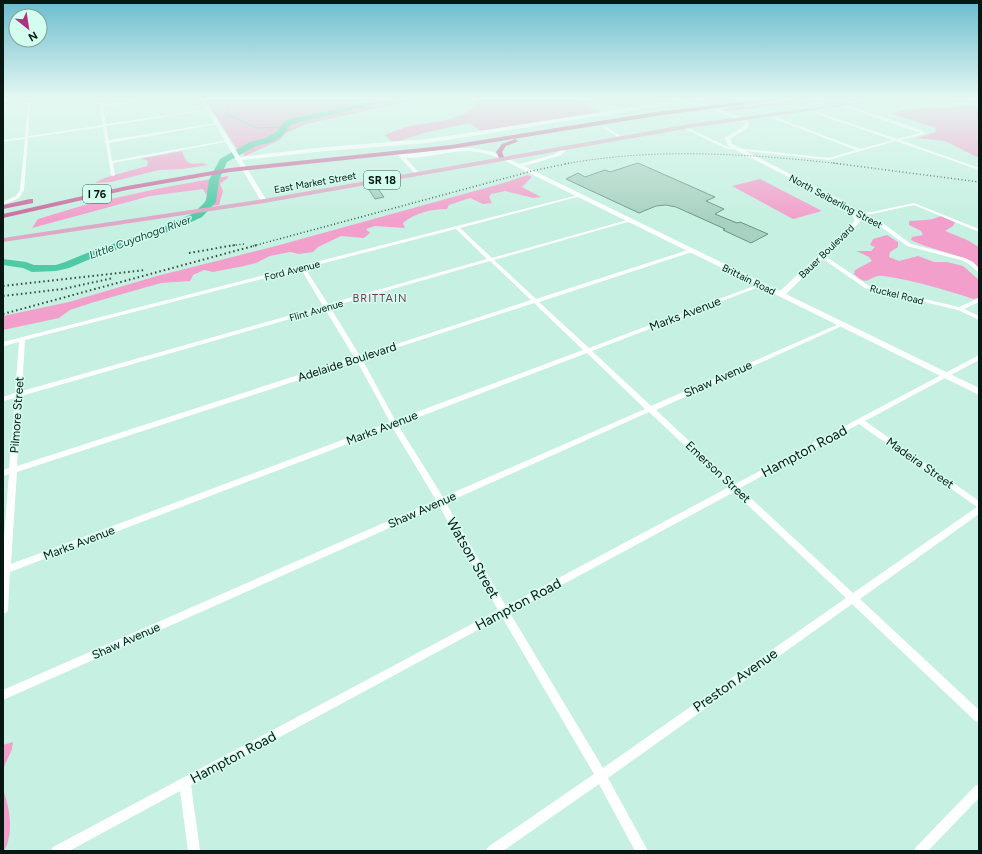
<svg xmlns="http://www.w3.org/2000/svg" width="982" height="854" font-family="Figtree,sans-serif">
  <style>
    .green { fill: #f2a0cb }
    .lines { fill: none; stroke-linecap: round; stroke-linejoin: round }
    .stream { stroke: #50c9a6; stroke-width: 1 }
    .river { fill: #50c9a6; fill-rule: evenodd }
    .building { fill: #a8d1c2; stroke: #6c9486 }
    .street { fill: #fff; fill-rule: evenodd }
    .secondary { fill: #fff; fill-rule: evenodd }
    .primary { fill: #dfa8c6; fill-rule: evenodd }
    .highway { fill: #ca6ea0; fill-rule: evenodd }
    .rail-far2 { stroke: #344a42; stroke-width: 1; stroke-dasharray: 1 2; stroke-linecap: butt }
    .rail-far1 { stroke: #344a42; stroke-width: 1.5; stroke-dasharray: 1 2.5; stroke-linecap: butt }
    .rail { stroke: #344a42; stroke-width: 2; stroke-dasharray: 1.5 3; stroke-linecap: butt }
    .labels { text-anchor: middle; stroke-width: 3; stroke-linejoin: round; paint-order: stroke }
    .far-street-label { font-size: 10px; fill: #071712; stroke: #d3fdee }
    .shield { fill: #d3fdee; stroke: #445c54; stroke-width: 1 }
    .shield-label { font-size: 11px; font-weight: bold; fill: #071712 }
    .far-water-label { font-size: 11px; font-style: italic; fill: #104537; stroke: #d3fdee }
    .far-neighbourhood-label { font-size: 11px; letter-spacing: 1px; fill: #77375b; stroke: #d3fdee }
    .street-label { font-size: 12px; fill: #071712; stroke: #d3fdee }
    .near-street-label { font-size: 14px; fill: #071712; stroke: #d3fdee }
  </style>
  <rect width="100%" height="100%" fill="#c6f0e1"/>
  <g class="green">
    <polygon points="205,99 419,99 306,124 286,133 280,140 245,156 239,149 237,149"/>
    <path d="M 477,99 L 580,99 L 593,103 L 587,105 L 600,112 L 481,131 L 469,123 L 424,133 L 399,141 L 391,141 L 385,135 C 392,132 399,129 406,127 C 428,121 464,123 477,102 Z"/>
    <polygon points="808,99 871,99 835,104 818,101 756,107 757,108 725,111 722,109"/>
    <polygon points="967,105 979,107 979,158 945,141 917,138 935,132 936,128 890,113 927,107 945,108"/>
    <path d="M 182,151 C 188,172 196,159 208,165 L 183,169 L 159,170 L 111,182 L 95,183 L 104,178 L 147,166 L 148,163 L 147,160 L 140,159 Z"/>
    <path d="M 528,175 L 532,177 L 522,187 L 541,197 L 533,198 L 505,191 L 491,194 L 489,197 L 492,203 L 483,204 L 470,198 L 449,205 L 447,209 C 431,209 415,213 403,223 L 405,228 L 375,226 L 366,229 L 370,233 L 364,238 L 341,236 L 318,247 L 313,252 L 299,254 L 290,252 L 270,256 L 256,263 L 244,266 L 213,272 L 204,270 L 193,275 L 190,281 L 161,283 L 91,303 L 70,310 L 59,318 L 3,330 L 3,316 L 69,302 L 157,276 L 276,246 L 500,184 Z"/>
    <polygon points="228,176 228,178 220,184 223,191 219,205 203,207 207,196 203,189 150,196 32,228 38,219 88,204 161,188"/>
    <polygon points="760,179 822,211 793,219 732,186"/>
    <path d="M 941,216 L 955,222 L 953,226 L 945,231 L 967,240 L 979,247 L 979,268 C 957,251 934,252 911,240 L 912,237 L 923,235 L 921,231 L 909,225 L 909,221 C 921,220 931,221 941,216 Z"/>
    <path d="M 887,235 L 898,242 L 898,247 L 890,252 L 889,257 L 899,261 L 918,256 L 934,262 L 947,262 L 963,266 L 979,280 L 979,298 L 973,299 C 944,289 915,281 884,276 C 868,274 870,289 854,274 L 855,270 L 872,261 L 869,257 L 856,251 L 871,251 L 875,247 L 870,245 L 873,239 Z"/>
    <polygon points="13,742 12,749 3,769 3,789 3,745"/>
    <path d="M 3,790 C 10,808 14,834 4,851 Z"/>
  </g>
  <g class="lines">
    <polyline class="stream" points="229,99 222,103 227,107 229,115 257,128 284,127"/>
    <polygon class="river" points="384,99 398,99 292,124 282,136 272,142 256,146 227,162 219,180 216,202 202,217 176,229 95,257 69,268 56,271 32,272 23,268 3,265 3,259 26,262 34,265 56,265 65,262 87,253 168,225 194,213 206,201 209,180 220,159 250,142 266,138 276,132 286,120"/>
  </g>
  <g class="building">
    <polygon points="638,163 715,197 706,201 724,209 715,214 737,223 740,222 768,234 751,243 723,230 725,229 676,207 666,205 656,206 639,213 566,179 578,173 585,177 605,170 610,172"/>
    <polygon points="376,186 384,197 375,199 368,188"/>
  </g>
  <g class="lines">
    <g class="street">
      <polygon points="12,99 21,99 3,102 3,100"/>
      <polygon points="28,99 31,99 28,136 103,125 99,99 102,99 103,105 142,99 150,99 103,107 106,124 209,109 211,110 106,126 109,140 217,123 219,124 109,143 112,161 228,140 230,141 113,163 115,175 113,176 111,175 106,143 104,142 105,141 103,127 28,138 24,190 19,198 3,205 3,202 16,196 20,190 25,139 3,142 3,140 25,137"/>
      <polygon points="961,99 965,99 979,103 979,105 971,103 970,104 953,106 954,104 969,102"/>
      <polygon points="843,104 919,129 924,132 924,134 900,140 979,168 979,170 896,141 829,160 727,149 681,127 684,126 728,147 829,158 856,150 767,116 767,114 860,149 893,140 808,111 808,109 897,139 920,133 842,106"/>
      <polygon points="603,126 605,126 624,138 621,139 603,128"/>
      <path d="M 578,195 L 581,196 L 460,228 L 492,258 L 631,219 L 631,221 L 494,260 L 536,299 L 688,250 L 692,250 L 692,252 L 539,302 L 589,348 L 759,284 L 761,283 L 764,285 L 592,351 L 651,406 L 839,324 L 841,323 L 844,325 L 656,410 L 735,484 L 979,355 L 979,360 L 865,421 L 979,501 L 979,514 L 860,599 L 979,710 L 979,722 L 975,721 L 852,604 L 608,778 L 648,851 L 635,851 L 599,784 L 503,851 L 486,851 L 488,847 L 594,774 L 502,617 L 191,785 L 200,851 L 188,851 L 180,791 L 69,851 L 51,851 L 53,847 L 498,610 L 439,506 L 3,700 L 3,690 L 436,500 L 392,427 L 10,572 L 8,610 L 6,613 L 3,614 L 3,550 L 9,474 L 3,476 L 3,470 L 9,468 L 15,398 L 3,401 L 3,397 L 15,393 L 19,342 L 4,346 L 3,346 L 3,342 ZM 456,229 L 487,259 L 328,304 L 305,268 ZM 490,261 L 531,300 L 360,356 L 330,307 ZM 301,269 L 323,306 L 22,391 L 25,340 ZM 534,303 L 583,350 L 395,420 L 362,359 ZM 325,309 L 354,357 L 17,466 L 21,396 ZM 587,353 L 645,409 L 443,497 L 398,425 ZM 357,361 L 390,422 L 11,564 L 17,472 ZM 649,412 L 729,487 L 506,606 L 446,503 ZM 859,424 L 977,507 L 853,593 L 740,488 ZM 734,492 L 846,598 L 603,768 L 510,613 Z"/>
      <polygon points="914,203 979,229 979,232 914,205 872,214 863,215 880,221 911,244 965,258 973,262 979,268 979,273 969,264 961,260 907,246 876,223 854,214 856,213 872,212"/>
      <polygon points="820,255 824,255 869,286 959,307 979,298 979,302 964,309 979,316 979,320 958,310 865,288 820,257"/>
      <polygon points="979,784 979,798 928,851 914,851 916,847 975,786"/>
    </g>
    <path class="secondary" d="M 200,99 L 204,99 L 240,157 L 326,147 L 428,139 L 654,104 L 704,99 L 699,101 L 743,118 L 749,123 L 748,128 L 730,139 L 732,144 L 843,201 C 851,206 858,211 861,220 L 856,226 L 786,294 L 979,388 L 979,395 L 499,158 C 460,143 443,158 406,158 L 420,174 L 417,176 L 397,154 L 400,152 L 403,154 L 409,154 L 454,148 L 472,148 L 493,152 L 520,164 L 555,154 L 563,147 L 567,147 L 564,153 L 559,156 L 524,166 L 780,291 L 852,224 L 855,220 C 852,212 846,208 839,203 L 728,146 L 725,138 L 744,126 L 745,123 L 693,101 L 428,143 L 326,151 L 242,160 L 267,201 L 264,203 L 261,201 Z"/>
    <polygon class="primary" points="880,99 893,99 696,127 264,203 3,242 3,238 264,199 696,123"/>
    <g class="highway">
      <polygon points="768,99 784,99 656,116 451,149 230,172 127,190 3,218 3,214 127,186 230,168 451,145 656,112"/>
      <polygon points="515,139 518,141 517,142 506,146 502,152 504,157 499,158 496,152 502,144"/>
      <polygon points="30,199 33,199 33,203 3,209 3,205"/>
    </g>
    <path class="rail-far2" d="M 565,164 C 656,147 750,154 842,164"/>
    <g class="rail-far1">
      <polyline points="833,163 979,182"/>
      <polyline points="229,246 244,244"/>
      <polyline points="253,246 532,171 570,163"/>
    </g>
    <g class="rail">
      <polyline points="189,253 235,245"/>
      <polyline points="3,286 145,270"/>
      <polyline points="3,296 63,289 113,278"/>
      <polyline points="3,314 257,245"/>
    </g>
  </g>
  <linearGradient id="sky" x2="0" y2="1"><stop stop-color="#6bbcce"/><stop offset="0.45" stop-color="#e5f8f2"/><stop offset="1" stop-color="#e5f8f2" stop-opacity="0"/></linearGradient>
  <rect width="982" height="219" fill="url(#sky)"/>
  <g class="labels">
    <g class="far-street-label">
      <text transform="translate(315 182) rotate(-10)" y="4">East Market Street</text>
      <text transform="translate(836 201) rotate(28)" y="4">North Seiberling Street</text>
      <text transform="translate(826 251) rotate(-44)" y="4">Bauer Boulevard</text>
      <text transform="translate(292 270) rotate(-14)" y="4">Ford Avenue</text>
      <text transform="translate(749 279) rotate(26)" y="4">Brittain Road</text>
      <text transform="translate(897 294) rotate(14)" y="4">Ruckel Road</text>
      <text transform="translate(316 310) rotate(-16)" y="4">Flint Avenue</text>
    </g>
    <g class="shield">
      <rect x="364" y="171" width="36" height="18" rx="3"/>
      <rect x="83" y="185" width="28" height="18" rx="3"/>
    </g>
    <g class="shield-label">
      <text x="382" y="184">SR 18</text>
      <text x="97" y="198">I 76</text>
    </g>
    <g class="far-water-label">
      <text transform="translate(140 237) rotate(-20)" y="4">Little Cuyahoga River</text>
    </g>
    <g class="far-neighbourhood-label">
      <text x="380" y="302">BRITTAIN</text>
    </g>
    <g class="street-label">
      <text transform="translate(685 314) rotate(-21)" y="4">Marks Avenue</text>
      <text transform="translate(347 362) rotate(-18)" y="4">Adelaide Boulevard</text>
      <text transform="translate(718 379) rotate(-24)" y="4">Shaw Avenue</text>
      <text transform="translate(17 415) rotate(-86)" y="4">Pilmore Street</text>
      <text transform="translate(382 428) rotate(-21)" y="4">Marks Avenue</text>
      <text transform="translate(920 463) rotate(35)" y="4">Madeira Street</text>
      <text transform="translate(718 472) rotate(43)" y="4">Emerson Street</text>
      <text transform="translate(422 510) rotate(-24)" y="4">Shaw Avenue</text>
      <text transform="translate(79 543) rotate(-21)" y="4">Marks Avenue</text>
      <text transform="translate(126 641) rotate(-24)" y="4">Shaw Avenue</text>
    </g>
    <g class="near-street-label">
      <text transform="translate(804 451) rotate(-28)" y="5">Hampton Road</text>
      <text transform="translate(473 558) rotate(60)" y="5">Watson Street</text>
      <text transform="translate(518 604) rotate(-28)" y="5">Hampton Road</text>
      <text transform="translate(735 680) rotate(-35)" y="5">Preston Avenue</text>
      <text transform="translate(233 757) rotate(-28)" y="5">Hampton Road</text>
    </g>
  </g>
  <rect width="982" height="854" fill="none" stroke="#071712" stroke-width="8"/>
  <g transform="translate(28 28) rotate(150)"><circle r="19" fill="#d3fdee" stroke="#81a196"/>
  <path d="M0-3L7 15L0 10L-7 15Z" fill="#b0317f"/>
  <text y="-6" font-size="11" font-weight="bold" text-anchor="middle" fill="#071712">N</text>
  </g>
</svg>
